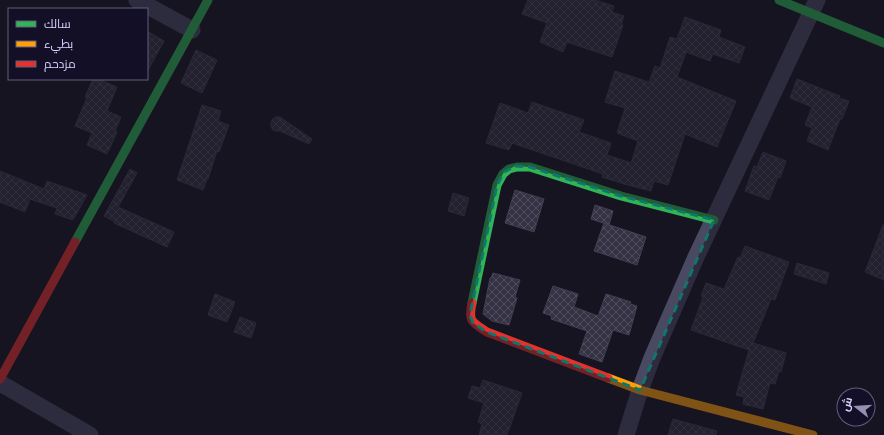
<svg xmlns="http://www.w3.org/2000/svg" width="884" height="435" font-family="Arial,Cairo,sans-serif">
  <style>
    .building { fill: url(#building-cross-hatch); stroke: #433f54 }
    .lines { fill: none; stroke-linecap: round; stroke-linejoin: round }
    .street { stroke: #4a4962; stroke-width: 17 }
    .fast { stroke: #30b455; stroke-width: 9 }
    .slow { stroke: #ff9f0a; stroke-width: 9 }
    .jam { stroke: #e5322d; stroke-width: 9 }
    .marked { fill: none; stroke: #0f766e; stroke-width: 3; stroke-dasharray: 8 5; stroke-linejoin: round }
  </style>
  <defs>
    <pattern id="building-cross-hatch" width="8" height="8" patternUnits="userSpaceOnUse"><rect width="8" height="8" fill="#343243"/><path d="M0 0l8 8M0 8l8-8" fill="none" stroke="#514f5f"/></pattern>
  </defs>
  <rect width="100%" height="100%" fill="#161421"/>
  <g class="building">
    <polygon points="528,0 595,0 614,6 612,12 624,16 621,25 623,25 612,57 567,42 563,52 540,42 547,23 522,14"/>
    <polygon points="685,17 721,30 719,37 745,47 739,63 713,54 710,61 686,52 677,77 736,101 717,147 685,134 668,185 654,181 651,191 624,184 602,177 603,174 512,143 509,150 486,143 500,103 528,113 532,102 584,120 579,132 611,143 607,155 631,163 638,141 617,133 625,108 605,102 615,71 649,82 655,66 660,68 670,37 677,39"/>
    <polygon points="147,31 164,41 147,72"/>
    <polygon points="196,50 217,60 202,93 181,83"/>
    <polygon points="93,79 98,79 117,87 107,111 121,117 115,131 117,132 107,154 87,145 92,133 75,126 87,98 85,97"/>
    <polygon points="797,79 840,96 839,98 849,101 842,119 840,119 828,150 807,141 812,128 805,125 812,107 790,98"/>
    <polygon points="202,105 221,111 218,121 229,125 219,152 217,151 208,179 207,179 203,190 177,180"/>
    <polygon points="276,117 280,117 312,139 309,144 280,131 275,131 272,129 271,126 271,122 273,119"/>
    <polygon points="763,152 786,161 780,178 778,177 769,200 745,191 754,166 757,167"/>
    <polygon points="130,169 137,173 118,207 174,232 167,247 114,223 115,222 104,216"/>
    <polygon points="0,171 44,189 47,181 87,195 73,220 55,214 57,208 30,199 25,212 0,202"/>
    <polygon points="515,190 544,199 534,232 505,223"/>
    <polygon points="453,193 469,198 464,216 448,211"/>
    <polygon points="595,205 613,211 609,225 591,219"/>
    <polygon points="604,223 646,237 637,265 594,251"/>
    <polygon points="883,225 884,225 884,280 865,272"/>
    <polygon points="745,246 789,262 775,300 771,299 753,343 786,353 781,372 779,371 775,384 770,383 763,409 743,404 744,397 736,395 749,350 691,330 703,297 701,296 706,283 724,289 738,257 740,258"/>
    <polygon points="797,263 829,273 826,284 794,274"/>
    <polygon points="493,273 520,280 515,297 517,298 509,325 492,321 483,314 490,278 491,278"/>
    <polygon points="553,286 578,294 574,307 598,316 606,294 631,302 630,304 637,306 629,335 613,330 602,362 579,354 587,331 551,319 552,316 543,313"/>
    <polygon points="215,294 235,302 227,322 208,315"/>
    <polygon points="240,317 256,323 251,338 234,332"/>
    <polygon points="483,380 522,393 507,435 479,435 482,424 478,422 484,403 468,398 472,386 480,388"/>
    <polygon points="673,419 717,431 716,435 668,435"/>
  </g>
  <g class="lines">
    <g class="street">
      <polyline points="137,0 192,30"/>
      <polyline points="0,383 90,435"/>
      <polyline points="626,435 640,390 652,358 696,257 817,0"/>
    </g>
    <g class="fast">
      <polyline points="779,0 884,43"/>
      <polyline points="75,242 208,0"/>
      <polyline points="472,303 497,185 503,174 509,169 517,167 530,167 621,196 714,220"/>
    </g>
    <polyline class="slow" points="608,378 640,390 813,435"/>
    <g class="jam">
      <path d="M 472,303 C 468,322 472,322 487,332 L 608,378"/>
      <polyline points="0,379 75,242"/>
    </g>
  </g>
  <path d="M0 0H884V435H0ZM 515,166 L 530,167 L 621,196 L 714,220 L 640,390 L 487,332 L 473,323 L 470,315 L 497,185 L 504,172 Z" fill="#161421" fill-opacity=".55" fill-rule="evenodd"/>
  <path class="marked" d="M 515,166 L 530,167 L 621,196 L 714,220 L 640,390 L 487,332 L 473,323 L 470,315 L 497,185 L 504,172 Z"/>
  <rect x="8" y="8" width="140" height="72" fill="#130f26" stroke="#625e7d"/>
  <rect x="16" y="21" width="20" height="6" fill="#30b455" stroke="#625e7d"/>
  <text x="44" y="28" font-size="12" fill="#d9d4ff">سالك</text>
  <rect x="16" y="41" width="20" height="6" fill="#ff9f0a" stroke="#625e7d"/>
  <text x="44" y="48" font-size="12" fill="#d9d4ff">بطيء</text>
  <rect x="16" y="61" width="20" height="6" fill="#e5322d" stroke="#625e7d"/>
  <text x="44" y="68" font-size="12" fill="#d9d4ff">مزدحم</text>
  <g transform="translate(856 407) rotate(287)"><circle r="19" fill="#130f26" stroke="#625e7d"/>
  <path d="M0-3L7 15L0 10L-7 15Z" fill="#9591b1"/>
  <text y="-6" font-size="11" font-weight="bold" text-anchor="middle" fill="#d9d4ff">ش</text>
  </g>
</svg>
